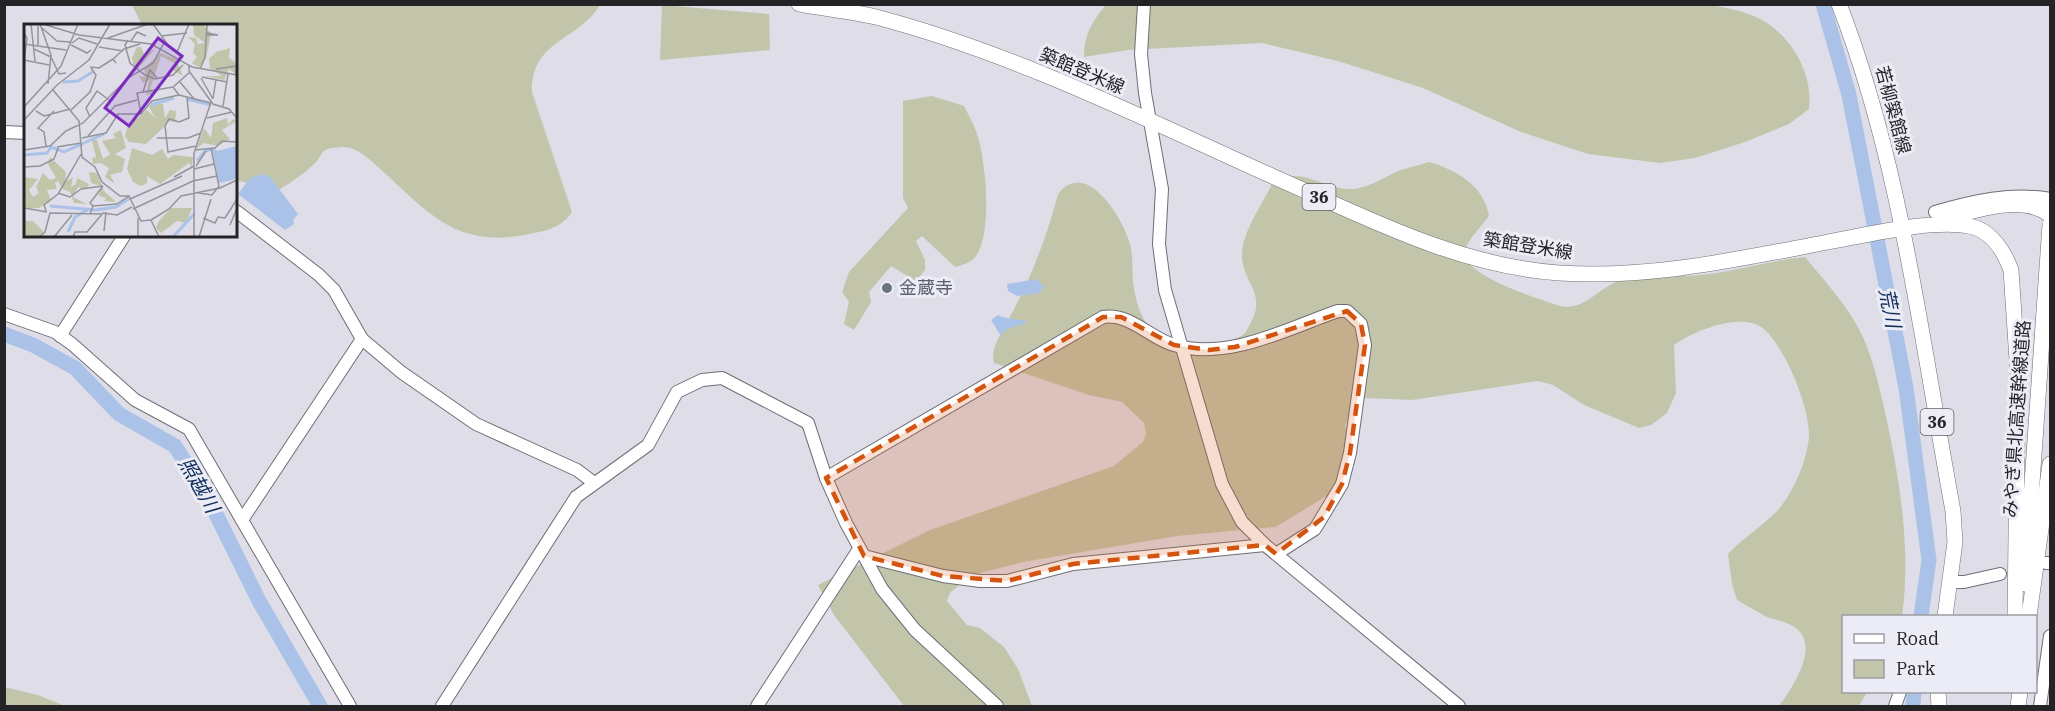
<svg xmlns="http://www.w3.org/2000/svg" width="2055" height="711" font-family="'IBM Plex Serif','Noto Sans JP',serif">
  <style>
    .green { fill: #c2c5aa }
    .water { fill: #aac2e8 }
    .lines { fill: none; stroke-linecap: round; stroke-linejoin: round }
    .river { stroke: #aac2e8; stroke-width: 15 }
    .minor-casing { stroke: #6e6e77; stroke-width: 14 }
    .major-casing { stroke: #6e6e77; stroke-width: 16 }
    .minor { stroke: #fff; stroke-width: 12 }
    .major { stroke: #fff; stroke-width: 15 }
    .marked { fill: #d4540f; fill-opacity: 0.2; stroke: #d4540f; stroke-width: 4.5; stroke-dasharray: 12 8; stroke-linejoin: round }
    .worship-dot { fill: #6b7280; stroke: #ececf6; stroke-width: 2 }
    .labels { text-anchor: middle; stroke-width: 6; stroke-linejoin: round; paint-order: stroke }
    .shield { fill: #ececf6; stroke: #606065; stroke-width: 1.5 }
    .shield-label { font-size: 16px; font-weight: bold; fill: #242427 }
    .street-label { font-size: 18px; fill: #242427; stroke: #ececf6 }
    .worship-label { font-size: 18px; fill: #5b616d; stroke: #ececf6; text-anchor: start }
    .water-label { font-size: 20px; font-style: italic; fill: #102e5c; stroke: #ececf6 }
    .inset-river { fill: none; stroke: #aac2e8; stroke-width: 3 }
    .inset-road { fill: none; stroke: #94949b; stroke-width: 1.5 }
    .view { fill: #7b2cbf; fill-opacity: 0.15; stroke: #7b2cbf; stroke-width: 3 }
    .inset-edge { fill: none; stroke: #242427; stroke-width: 3 }
  </style>
  <rect width="100%" height="100%" fill="#dfdee8"/>
  <g class="green">
    <path d="M 132,5 L 600,5 C 578,41 531,40 532,92 L 572,212 C 561,229 544,231 525,235 C 454,248 427,211 378,167 C 369,159 357,147 343,147 C 339,147 329,148 325,150 C 322,152 319,158 317,161 C 305,173 291,183 276,191 L 236,180 L 236,26 L 142,25 Z"/>
    <polygon points="662,5 769,14 770,50 660,60"/>
    <path d="M 1106,5 L 1710,5 C 1724,7 1738,10 1751,15 C 1787,28 1814,71 1809,109 L 1789,124 L 1745,142 L 1695,158 L 1660,163 L 1588,154 L 1521,132 L 1423,88 L 1338,61 L 1262,43 L 1128,50 L 1084,57 C 1084,35 1092,21 1106,5 Z"/>
    <path d="M 932,96 L 964,106 C 968,114 973,123 976,131 C 986,158 993,232 976,256 C 971,263 962,265 955,267 L 922,236 L 916,241 L 925,260 L 925,270 L 916,281 L 891,266 L 869,292 L 871,302 L 854,330 L 844,324 L 849,302 L 842,292 L 849,272 L 908,208 L 903,198 L 903,101 Z"/>
    <path d="M 1429,162 C 1456,170 1484,185 1489,216 C 1482,226 1469,238 1465,250 C 1457,274 1542,300 1560,306 C 1586,312 1600,284 1625,279 C 1653,274 1682,278 1709,274 C 1741,270 1772,260 1805,257 C 1822,278 1841,298 1855,322 C 1869,345 1876,373 1882,399 C 1898,469 1912,545 1902,616 L 1844,616 L 1844,692 L 1867,692 L 1859,706 L 1779,706 C 1791,690 1818,650 1799,631 C 1790,622 1777,621 1765,616 C 1756,611 1746,605 1737,600 L 1732,584 L 1728,554 C 1743,538 1761,527 1776,512 C 1785,503 1793,488 1798,477 C 1803,466 1808,449 1809,437 C 1810,408 1786,349 1764,329 C 1742,311 1694,331 1674,345 L 1676,393 L 1667,413 L 1651,425 L 1639,428 L 1584,405 L 1553,385 L 1538,381 L 1412,400 L 1364,398 L 1357,403 L 1345,425 L 1351,451 L 1333,492 L 1276,527 L 1177,536 L 1023,562 L 969,576 L 950,593 L 947,601 L 967,625 L 980,628 L 1004,647 L 1018,669 L 1032,706 L 904,706 L 834,615 L 818,585 L 930,530 L 1114,466 L 1143,442 L 1146,434 L 1144,423 L 1122,402 L 1089,395 L 994,363 C 990,349 1000,336 1006,324 C 1029,283 1046,240 1058,194 C 1086,157 1123,218 1130,244 C 1134,258 1131,274 1134,289 C 1136,300 1140,314 1146,323 C 1166,350 1212,348 1239,337 C 1246,335 1247,329 1250,324 C 1268,293 1242,283 1242,255 C 1242,232 1262,205 1272,184 C 1299,164 1321,188 1348,189 C 1367,190 1385,176 1401,170 C 1410,167 1420,165 1429,162 Z"/>
    <polygon points="4,687 38,695 65,706 5,706"/>
  </g>
  <g class="water">
    <polygon points="263,174 270,177 298,214 293,220 294,224 285,230 238,194 250,178"/>
    <polygon points="1037,279 1044,287 1039,293 1017,296 1008,291 1007,284"/>
    <path d="M 998,315 C 1008,320 1017,318 1028,322 L 1005,330 L 1001,336 L 991,320 Z"/>
  </g>
  <g class="lines">
    <g class="river">
      <polyline points="1823,4 1849,95 1906,388 1929,560 1921,616"/>
      <polyline points="4,334 33,345 75,368 119,414 175,446 208,498 259,601 320,706"/>
      <polyline points="1913,706 1914,692"/>
    </g>
    <g class="minor-casing">
      <g id="minor">
        <polyline points="1144,4 1141,54 1145,93 1162,189 1159,244 1165,290 1222,484 1242,522 1265,545 1459,706"/>
        <polyline points="4,132 26,133"/>
        <polyline points="236,211 319,275 334,290 362,339 401,372 476,424 577,470 593,482"/>
        <path d="M 1935,212 C 1973,201 2012,192 2050,199"/>
        <polyline points="4,314 55,332 72,344 135,400 189,429 350,706"/>
        <polyline points="60,336 124,236"/>
        <path d="M 826,478 L 1103,317 C 1131,313 1149,338 1174,345 C 1229,361 1288,328 1338,311 L 1347,311 L 1361,324 L 1365,345 L 1350,453 L 1342,484 L 1315,529 L 1276,554"/>
        <polyline points="242,520 362,339"/>
        <polyline points="864,556 943,576 980,581 1007,581 1073,564 1265,545"/>
        <polyline points="2046,563 2050,563"/>
        <polyline points="1951,582 1964,582 2000,574"/>
        <polyline points="442,706 576,497 648,445 677,392 702,380 722,378 808,423 826,478 846,523 882,589 915,630 997,706"/>
        <polyline points="757,706 859,549"/>
        <polyline points="1895,706 1900,692"/>
        <polyline points="2040,706 2050,636"/>
      </g>
    </g>
    <g class="major-casing">
      <g id="major">
        <path d="M 799,4 C 825,9 851,11 876,17 C 1013,53 1143,118 1272,176 C 1363,216 1457,266 1559,273 C 1651,279 1738,259 1828,242 C 1867,235 1931,219 1969,226 C 1991,230 2004,251 2011,270 L 2018,375 L 2015,616"/>
        <path d="M 1839,4 C 1901,163 1922,344 1953,511 L 1955,542 L 1945,616"/>
        <path d="M 1941,220 C 1972,211 2022,193 2050,215"/>
        <polyline points="2025,584 2050,225"/>
        <polyline points="2029,616 2050,464"/>
        <polyline points="1938,692 1939,706"/>
        <polyline points="2018,706 2020,692"/>
      </g>
    </g>
    <use href="#minor" class="minor"/>
    <use href="#major" class="major"/>
  </g>
  <path class="marked" d="M 1347,311 L 1361,324 L 1365,345 L 1350,453 L 1342,484 L 1324,517 L 1276,554 L 1265,545 L 1073,564 L 1007,581 L 943,576 L 864,556 L 826,478 L 1103,317 L 1121,317 L 1174,345 L 1209,350 L 1235,347 Z"/>
  <circle class="worship-dot" cx="887" cy="288" r="6"/>
  <g class="labels">
    <g class="shield">
      <rect x="1302.5" y="184" width="33" height="26" rx="4.5"/>
      <rect x="1920.5" y="409" width="33" height="26" rx="4.5"/>
    </g>
    <g class="shield-label">
      <text x="1319" y="203">36</text>
      <text x="1937" y="428">36</text>
    </g>
    <g class="street-label">
      <text transform="translate(1082 71) rotate(23)" y="6">築館登米線</text>
      <text transform="translate(1893 110) rotate(75)" y="6">若柳築館線</text>
      <text transform="translate(1528 246) rotate(9)" y="6">築館登米線</text>
      <text transform="translate(2017 419) rotate(-86)" y="6">みやぎ県北高速幹線道路</text>
    </g>
    <g class="worship-label">
      <text x="899" y="294">金蔵寺</text>
    </g>
    <g class="water-label">
      <text transform="translate(1890 308) rotate(79)" y="7">荒川</text>
      <text transform="translate(199 485) rotate(60)" y="7">照越川</text>
    </g>
  </g>
  <g transform="translate(24 24)">
    <rect width="213" height="213" fill="#dfdee8"/>
    <path d="M 169,0 L 179,1 L 187,9 L 182,35 L 175,43 L 168,39 L 173,33 L 169,29 L 171,20 L 164,13 L 172,14 L 174,20 L 181,19 L 170,11 ZM 113,23 L 117,23 L 120,30 L 131,25 L 111,48 L 108,34 ZM 206,24 L 205,34 L 211,38 L 213,51 L 205,45 L 200,56 L 182,52 L 198,52 L 186,44 L 185,35 L 192,28 ZM 136,29 L 152,35 L 159,52 L 150,47 L 150,39 L 137,32 L 126,65 L 134,68 L 122,71 L 125,56 L 119,59 L 115,52 L 122,53 L 120,45 ZM 128,80 L 139,80 L 141,94 L 146,86 L 152,87 L 151,98 L 146,97 L 122,120 L 105,118 L 101,112 L 104,102 L 123,86 L 131,94 L 125,83 ZM 203,94 L 204,101 L 209,95 L 213,97 L 198,106 L 206,115 L 194,122 L 180,119 L 172,125 L 180,104 L 187,114 L 189,99 ZM 97,106 L 102,124 L 91,130 L 101,135 L 98,148 L 86,151 L 91,160 L 81,153 L 85,144 L 77,139 L 69,140 L 68,134 L 72,133 L 68,116 L 73,116 L 79,135 L 86,130 L 78,117 L 92,114 L 89,110 ZM 108,124 L 128,131 L 138,125 L 144,135 L 149,131 L 169,133 L 168,143 L 165,139 L 136,160 L 123,152 L 123,159 L 117,162 L 109,158 L 103,145 ZM 26,133 L 42,148 L 41,158 L 49,153 L 47,163 L 52,160 L 53,154 L 65,160 L 63,165 L 54,163 L 49,173 L 63,180 L 50,179 L 46,168 L 38,165 L 34,157 L 31,159 L 33,165 L 23,166 L 27,177 L 15,184 L 0,185 L 0,153 L 14,155 L 5,166 L 9,173 L 15,169 L 12,163 L 19,149 L 26,156 L 32,154 L 24,140 ZM 65,148 L 73,149 L 80,167 L 92,178 L 80,177 L 82,174 L 75,172 L 77,162 L 67,159 ZM 147,184 L 168,184 L 162,199 L 153,197 L 137,209 L 132,204 L 134,198 ZM 0,197 L 9,197 L 20,208 L 14,213 L 0,213 Z" fill="#c2c5aa"/>
    <path d="M 213,122 L 213,155 L 195,159 L 189,128 Z" fill="#aac2e8"/>
    <path class="inset-river" d="M 39,58 L 54,57 L 70,47M 163,75 L 187,81M 127,81 L 150,74M 0,131 L 23,129 L 27,123 L 40,128 L 80,110M 173,137 L 181,127 L 188,125 L 195,130M 26,182 L 71,186 L 92,183 L 106,174M 44,208 L 51,193 L 65,185M 149,213 L 171,189"/>
    <path class="inset-road" d="M 7,0 L 11,37M 16,0 L 27,31 L 24,60M 19,0 L 55,11 L 127,20 L 168,43 L 213,51M 129,0 L 144,21M 14,2 L 14,21M 18,4 L 33,17 L 46,18M 0,9 L 3,14 L 0,38M 183,11 L 194,11 L 183,9M 137,12 L 163,9M 84,14 L 124,0M 104,16 L 101,21 L 106,39 L 121,51 L 131,55 L 149,51 L 159,41M 107,17 L 113,8 L 122,12M 48,19 L 55,14 L 73,20M 0,20 L 42,26M 47,21 L 63,29 L 67,26M 75,23 L 99,27M 10,25 L 27,33M 153,28 L 165,0M 27,33 L 35,50 L 42,49M 0,36 L 25,41M 92,39 L 89,35 L 100,25 L 116,20M 165,42 L 165,47 L 189,80 L 205,85 L 213,94M 66,43 L 75,44 L 89,35M 176,45 L 181,33 L 183,0M 192,45 L 213,42M 178,53 L 203,58M 177,54 L 189,75M 156,58 L 171,76M 149,63 L 155,71 L 187,79M 29,66 L 55,97 L 58,133 L 71,143 L 78,158 L 96,172 L 105,172 L 117,197 L 127,196 L 135,213M 119,68 L 126,46 L 133,54M 163,74 L 165,94 L 155,98 L 145,95 L 141,102 L 144,128 L 172,122M 189,74 L 192,56M 199,82 L 204,50M 0,83 L 37,42 L 54,0M 47,86 L 66,68 L 72,51 L 67,44M 12,87 L 20,92 L 46,85M 117,89 L 113,69 L 149,63 L 166,48M 66,93 L 62,84 L 73,67 L 85,76M 183,94 L 208,88M 0,96 L 33,61 L 65,36 L 86,0M 64,112 L 91,82 L 113,76M 58,114 L 82,109 L 94,90 L 117,90 L 128,77 L 155,71M 133,114 L 164,114 L 177,109M 22,122 L 20,108 L 14,104 L 30,87M 33,123 L 57,119M 0,126 L 26,122 L 42,107 L 59,99 L 104,54 L 129,39 L 140,19 L 159,34M 171,126 L 191,124 L 198,117 L 213,118M 172,142 L 182,127M 0,143 L 16,142 L 30,135 L 34,124M 170,145 L 190,140M 150,153 L 170,142M 34,169 L 46,173 L 57,165 L 79,162M 175,169 L 188,171 L 195,162 L 187,124M 106,175 L 158,152M 69,182 L 93,180 L 105,172M 0,184 L 23,188M 109,185 L 169,157 L 193,152M 22,187 L 20,181 L 34,170 L 57,130M 66,190 L 69,182 L 66,179 L 79,162M 114,194 L 114,213M 179,194 L 191,199 L 194,193 L 201,194M 201,194 L 213,175M 127,196 L 145,185 L 157,172 L 196,164 L 213,156M 206,201 L 213,184M 80,207 L 82,188M 15,213 L 21,208 L 26,189 L 78,190M 30,213 L 48,191M 49,213 L 51,208 L 63,208 L 79,189 L 93,191 L 108,183M 170,213 L 170,129 L 187,78M 175,213 L 187,175"/>
    <path class="view" d="M 134,14 L 158,32 L 105,102 L 81,84 Z"/>
    <rect width="213" height="213" class="inset-edge"/>
  </g>
  <rect width="2055" height="711" fill="none" stroke="#242427" stroke-width="12"/>
  <rect x="1842" y="615" width="195" height="78" fill="#ececf6" stroke="#9c9ca3" stroke-width="1.5"/>
  <rect x="1854" y="634" width="30" height="9" fill="#ffffff" stroke="#9c9ca3" stroke-width="1.5"/>
  <text x="1896" y="645" font-size="18" fill="#242427">Road</text>
  <rect x="1854" y="660" width="30" height="18" fill="#c2c5aa" stroke="#9c9ca3" stroke-width="1.5"/>
  <text x="1896" y="675" font-size="18" fill="#242427">Park</text>
</svg>
